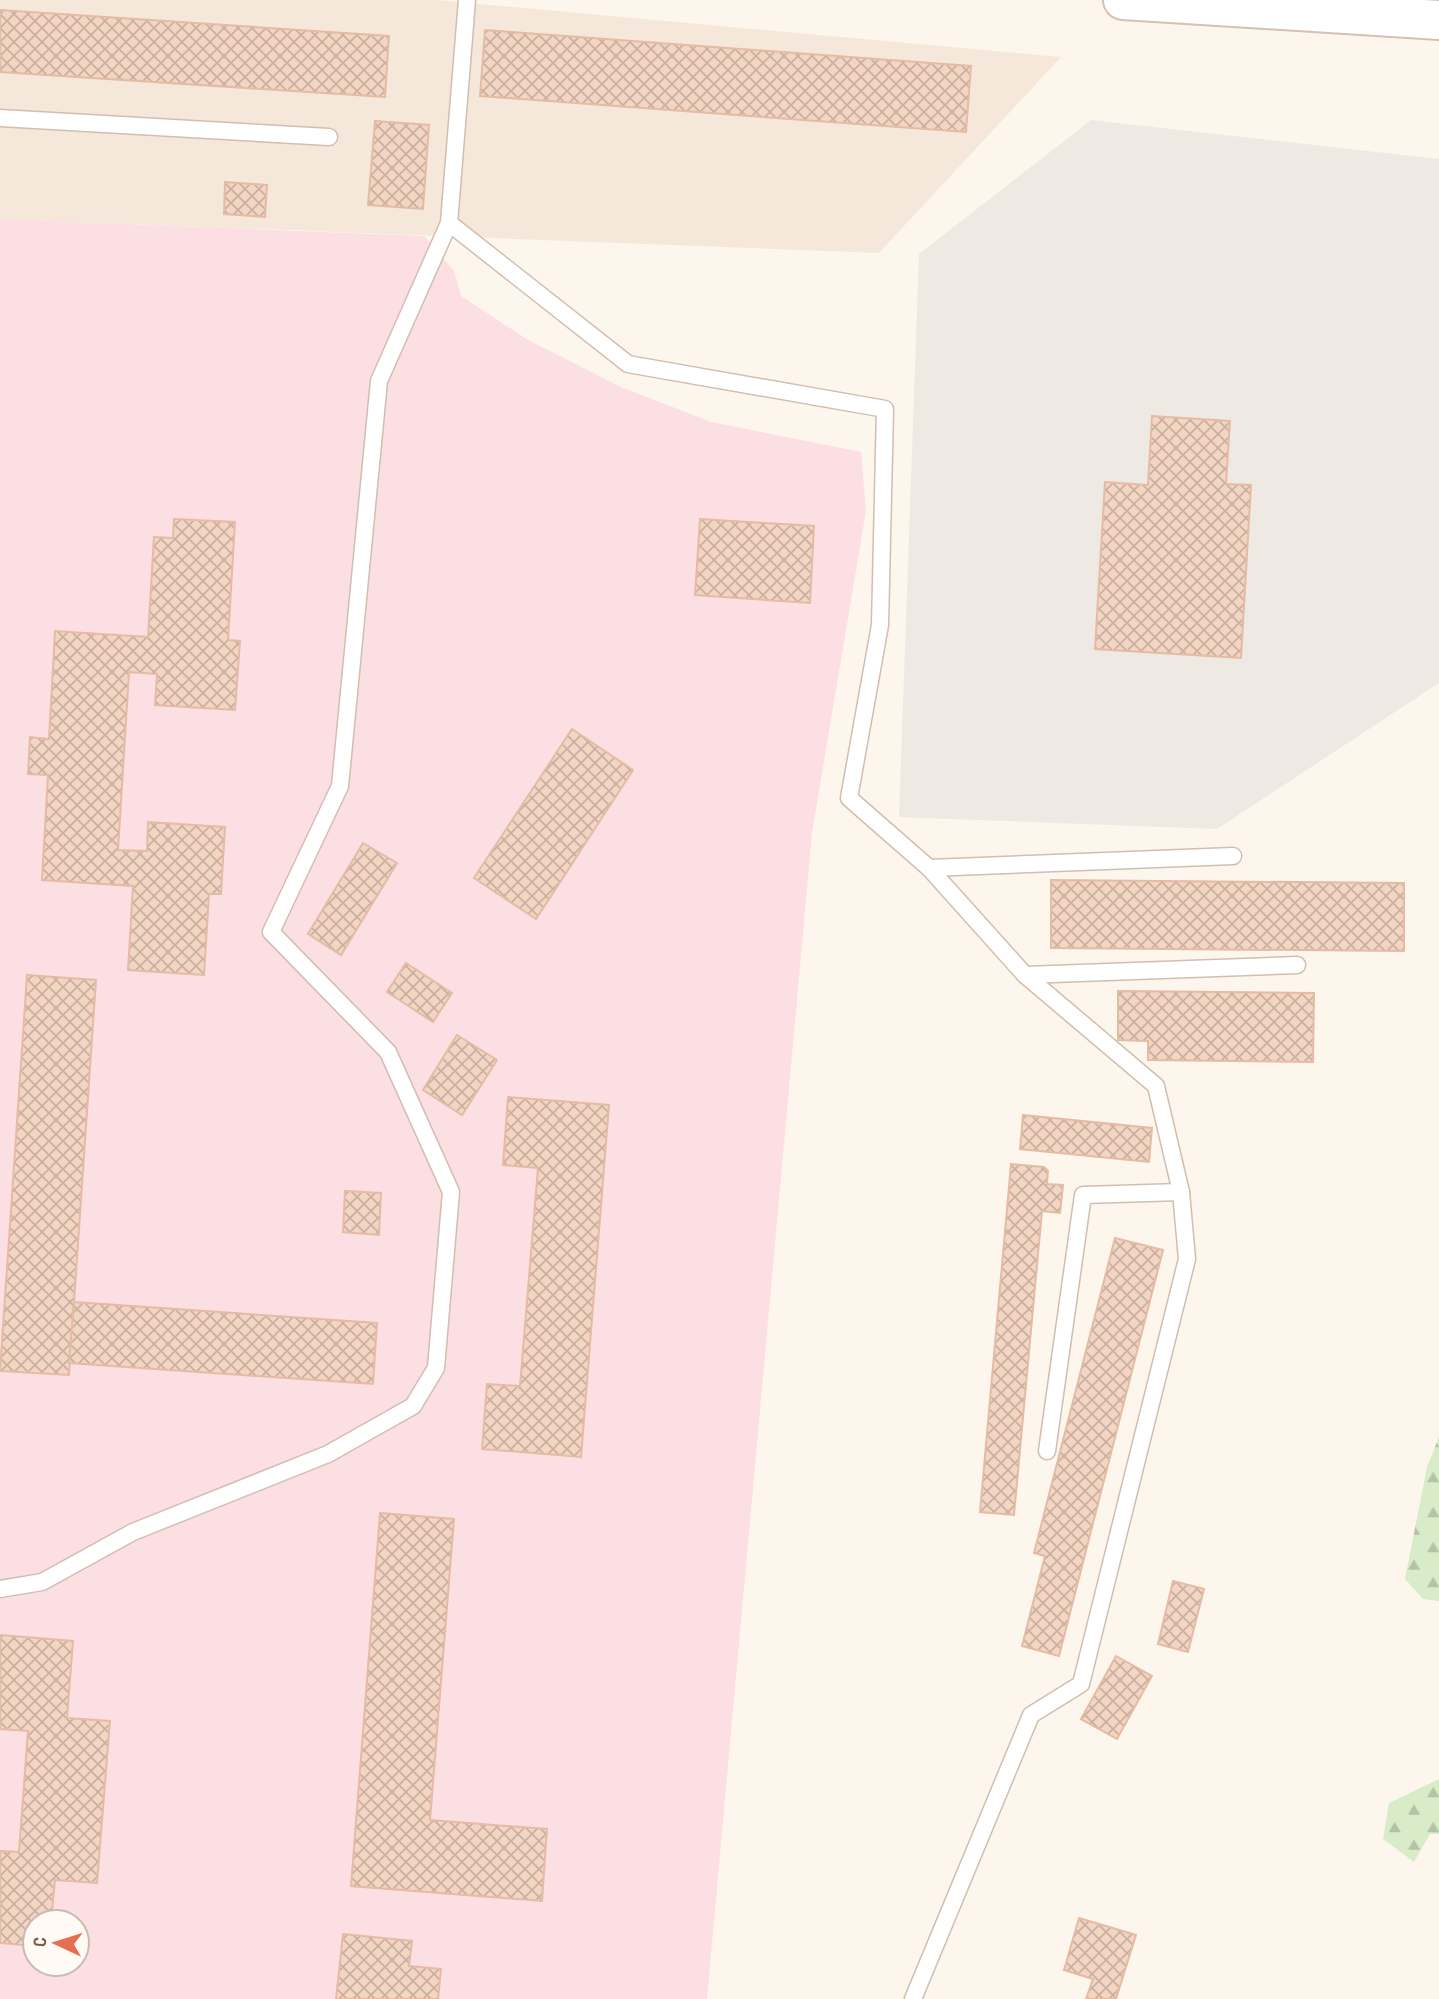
<svg xmlns="http://www.w3.org/2000/svg" width="1439" height="1999" font-family="'Sofia Sans Condensed',sans-serif">
  <style>
    .residential { fill: #f5e8da }
    .industrial { fill: #efe9e4 }
    .medical { fill: #fbdfe3; fill-rule: evenodd }
    .forest { fill: url(#forest-firs) }
    .building { fill: url(#building-cross-hatch); stroke: #e6bba3; stroke-width: 2 }
    .lines { fill: none; stroke-linecap: round; stroke-linejoin: round }
    .lane-casing { stroke: #d1beb0; stroke-width: 19 }
    .secondary-casing { stroke: #d6c0b0; stroke-width: 42 }
    .lane { stroke: #fff; stroke-width: 16 }
    .secondary { stroke: #fff; stroke-width: 38 }
  </style>
  <defs>
    <pattern id="forest-firs" width="22" height="20" patternUnits="userSpaceOnUse" patternTransform="scale(1.75)"><rect width="22" height="20" fill="#d8ecc9"/><path d="M5 1l3.5 6h-7zM16 11l3.5 6h-7z" fill="#b4c2a5"/></pattern>
    <pattern id="building-cross-hatch" width="8" height="8" patternUnits="userSpaceOnUse" patternTransform="scale(1.75)"><rect width="8" height="8" fill="#f3d5c3"/><path d="M0 0l8 8M0 8l8-8" fill="none" stroke="#cab0a1"/></pattern>
  </defs>
  <rect width="100%" height="100%" fill="#fdf6ec"/>
  <polygon class="residential" points="0,0 436,0 1061,57 879,253 0,219"/>
  <polygon class="industrial" points="1091,120 1439,159 1439,683 1217,829 899,817 919,254"/>
  <path class="medical" d="M 0,219 L 424,236 L 454,271 L 461,296 L 528,340 L 621,387 L 711,422 L 861,452 L 866,511 L 812,833 L 707,1999 L 0,1999 ZM 35,1922 L 77,1922 L 77,1964 L 35,1964 Z"/>
  <g class="forest">
    <polygon points="1439,1437 1439,1601 1423,1599 1405,1579 1427,1467"/>
    <polygon points="1439,1779 1439,1834 1430,1834 1414,1862 1383,1839 1389,1803"/>
  </g>
  <g class="building">
    <polygon points="0,10 389,36 385,97 0,72"/>
    <polygon points="485,30 971,66 966,132 480,96"/>
    <polygon points="375,121 429,125 423,209 368,205"/>
    <polygon points="225,182 267,185 265,217 224,214"/>
    <polygon points="1152,416 1230,421 1226,484 1251,485 1241,658 1095,649 1105,482 1148,485"/>
    <polygon points="174,519 235,522 228,640 240,641 235,710 155,705 157,674 129,672 118,850 147,851 148,822 225,827 221,894 209,894 204,975 128,970 133,886 42,880 48,775 28,774 30,737 49,739 55,631 148,637 154,537 173,538"/>
    <polygon points="700,519 814,526 810,603 695,595"/>
    <polygon points="572,729 633,770 536,919 474,878"/>
    <polygon points="363,843 397,863 341,955 308,934"/>
    <polygon points="1051,880 1404,883 1404,951 1051,948"/>
    <polygon points="406,963 452,993 433,1022 387,992"/>
    <polygon points="27,975 96,980 69,1375 0,1371"/>
    <polygon points="1118,991 1314,993 1313,1062 1148,1060 1148,1041 1118,1040"/>
    <polygon points="457,1035 497,1060 462,1115 423,1090"/>
    <polygon points="508,1097 609,1105 581,1457 482,1449 487,1384 520,1386 538,1168 503,1165"/>
    <polygon points="1023,1115 1152,1128 1149,1162 1020,1149"/>
    <polygon points="1011,1164 1044,1167 1048,1171 1047,1184 1063,1185 1060,1213 1042,1211 1014,1515 980,1512"/>
    <polygon points="345,1191 381,1193 379,1235 343,1232"/>
    <polygon points="1115,1238 1163,1250 1059,1656 1022,1646 1045,1556 1034,1553"/>
    <polygon points="74,1302 377,1323 373,1384 69,1363"/>
    <polygon points="380,1513 454,1519 430,1820 547,1829 542,1901 351,1886"/>
    <polygon points="1173,1581 1204,1589 1188,1652 1158,1644"/>
    <polygon points="0,1635 73,1641 67,1718 110,1721 97,1883 55,1880 51,1922 35,1922 35,1946 0,1943 0,1851 19,1852 28,1731 0,1729"/>
    <polygon points="1116,1656 1152,1676 1117,1739 1081,1719"/>
    <polygon points="1079,1918 1136,1935 1116,1999 1086,1999 1093,1979 1064,1970"/>
    <polygon points="343,1934 412,1941 409,1966 441,1969 438,1999 336,1999"/>
  </g>
  <g class="lines">
    <g class="lane-casing">
      <g id="lane">
        <polyline points="467,0 449,223 628,364 885,409 880,625 849,798 929,868 1025,975 1156,1086 1181,1192 1187,1259 1081,1684 1031,1715 913,1999"/>
        <polyline points="0,118 329,137"/>
        <polyline points="929,868 1233,856"/>
        <polyline points="1025,975 1297,965"/>
        <polyline points="1047,1451 1083,1195 1181,1192"/>
        <polyline points="0,1589 42,1582 133,1532 328,1454 413,1406 436,1368 451,1192 388,1052 271,932 340,786 379,381 449,223"/>
      </g>
    </g>
    <g class="secondary-casing">
      <polyline id="secondary" points="1123,0 1439,20"/>
    </g>
    <use href="#lane" class="lane"/>
    <use href="#secondary" class="secondary"/>
  </g>
  <g transform="translate(56 1943) rotate(274)"><circle r="33" fill="#fffaf3" stroke="#cabbb1" stroke-width="2"/>
  <path d="M0-5L12 26L0 18L-12 26Z" fill="#e76f51"/>
  <text y="-10" font-size="19" font-weight="bold" text-anchor="middle" fill="#7a5c4d">С</text>
  </g>
</svg>
